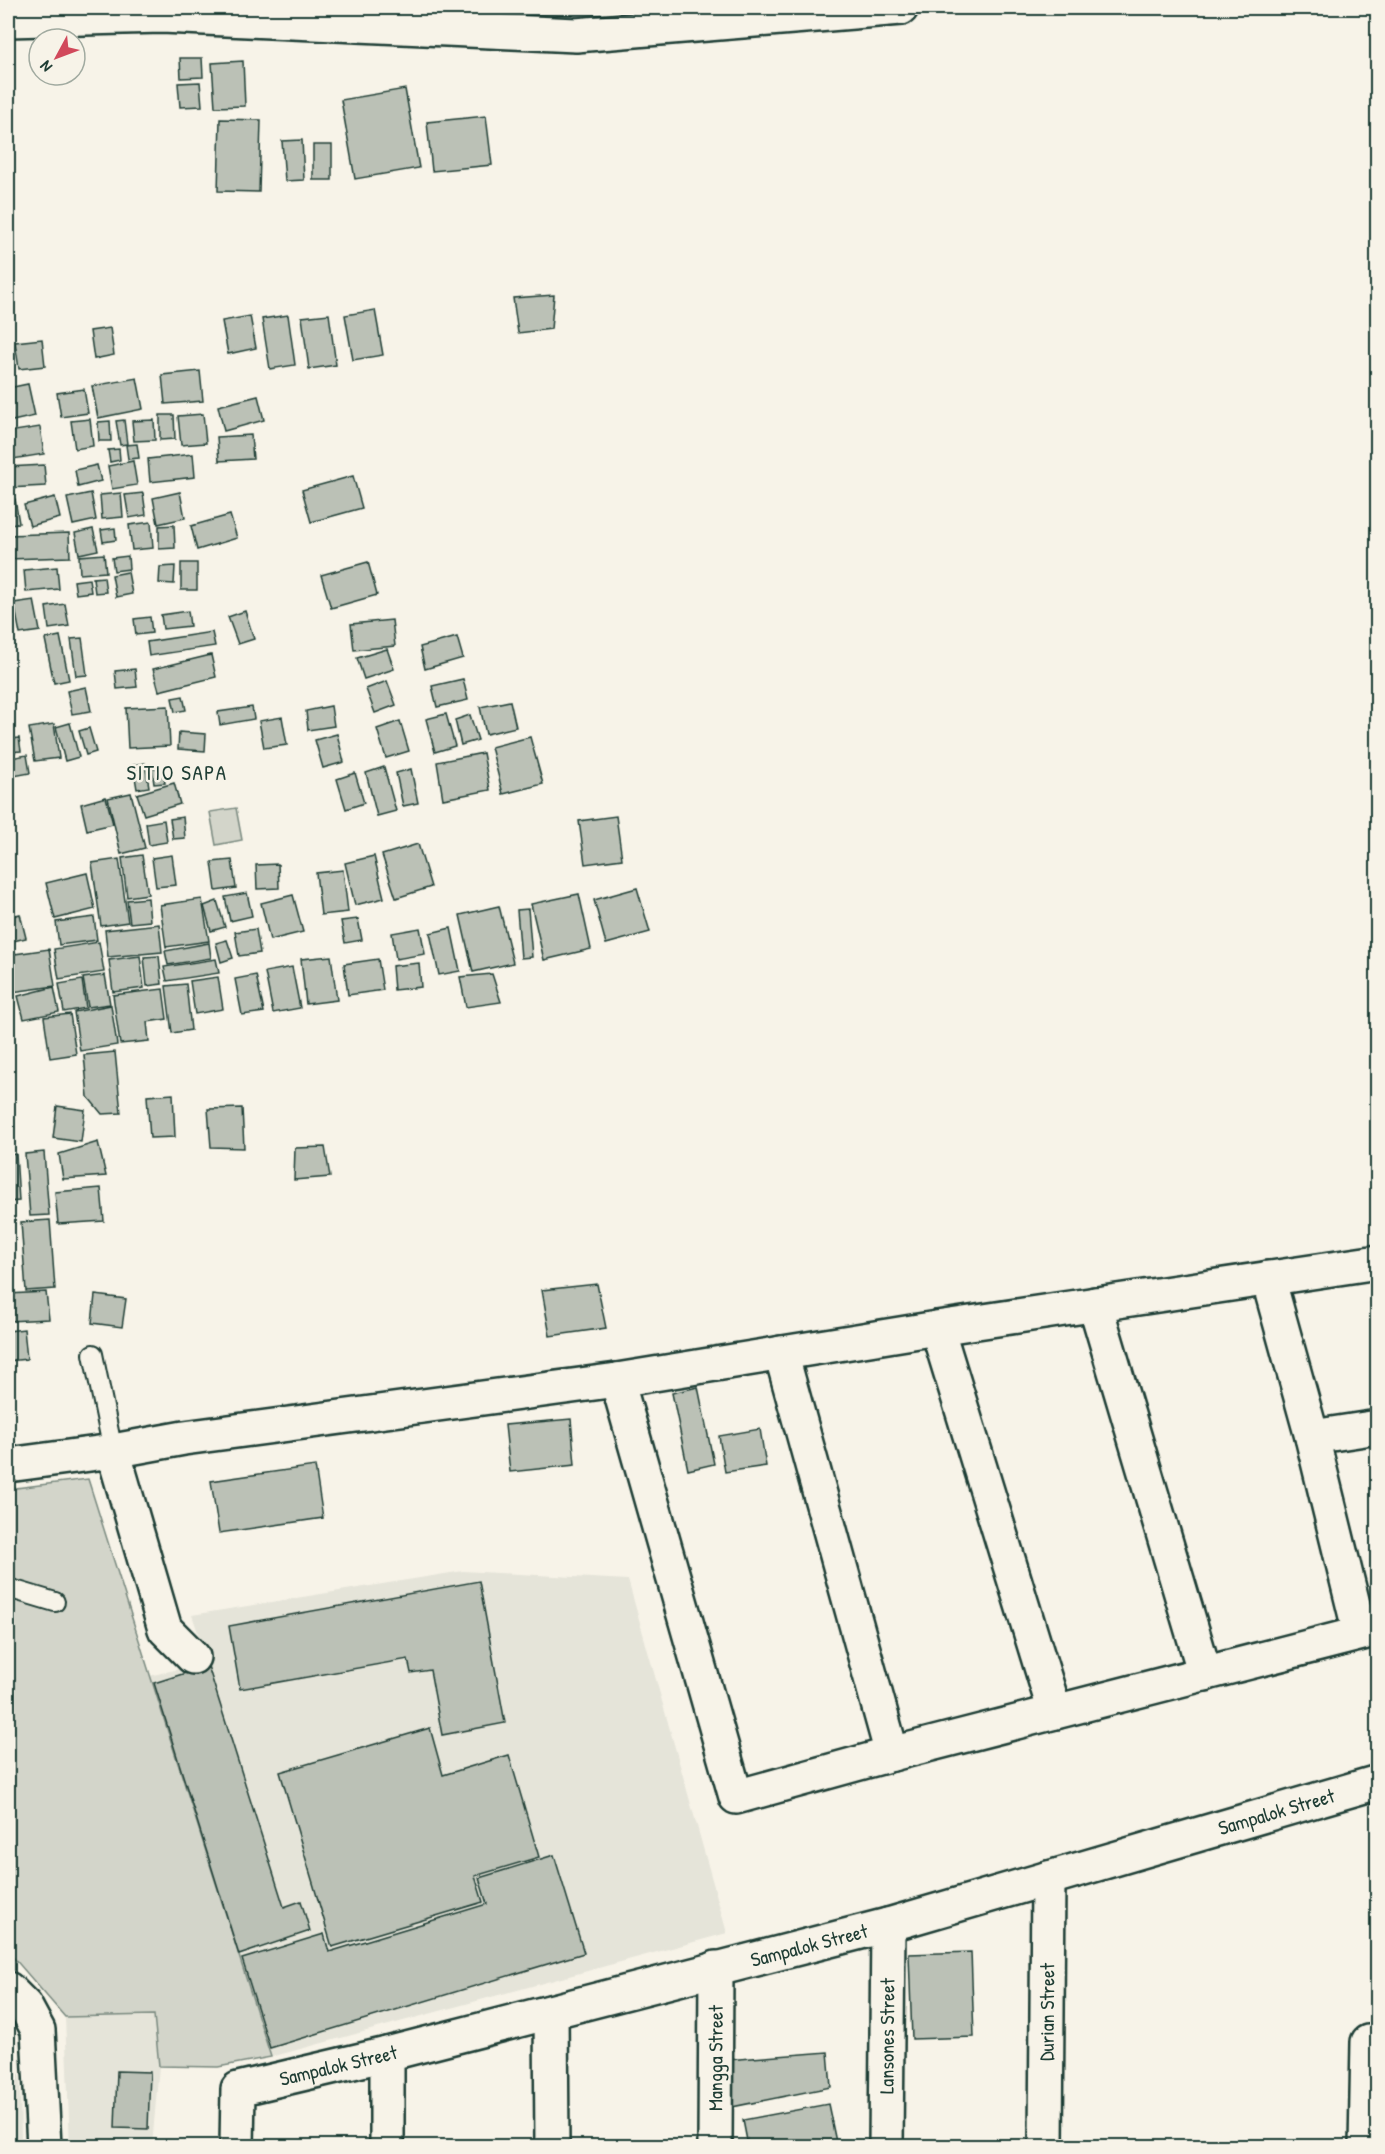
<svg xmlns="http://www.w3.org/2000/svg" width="1385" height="2154" font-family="'Patrick Hand',sans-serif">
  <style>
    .built { fill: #e5e4d9 }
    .green { fill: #d3d5ca; stroke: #79897f; stroke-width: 1.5 }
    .building { fill: #bbc1b6; stroke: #1f3d34; stroke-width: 1.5 }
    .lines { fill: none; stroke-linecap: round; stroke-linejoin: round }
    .service-casing { stroke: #1f3d34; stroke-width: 22 }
    .minor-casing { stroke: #1f3d34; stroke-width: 38 }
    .service { stroke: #f7f3e8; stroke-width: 18 }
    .minor { stroke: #f7f3e8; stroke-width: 33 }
    .labels { text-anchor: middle; stroke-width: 5; stroke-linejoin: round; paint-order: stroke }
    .street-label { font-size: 20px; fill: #1f3d34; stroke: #f7f3e8 }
    .neighbourhood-label { font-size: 21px; letter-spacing: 1.5px; fill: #1f3d34; stroke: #f7f3e8 }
  </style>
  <rect width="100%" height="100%" fill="#f7f3e8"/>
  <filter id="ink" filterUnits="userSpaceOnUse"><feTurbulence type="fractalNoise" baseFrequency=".0167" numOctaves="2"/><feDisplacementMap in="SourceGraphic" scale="12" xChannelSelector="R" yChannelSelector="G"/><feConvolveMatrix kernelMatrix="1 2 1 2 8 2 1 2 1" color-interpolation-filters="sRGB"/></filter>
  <g filter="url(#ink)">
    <g class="built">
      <polygon points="88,1479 149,1676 208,1662 192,1615 463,1571 628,1580 727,1933 271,2057 218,2067 159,2066 152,2146 70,2146 65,2017 14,1958 8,1955 8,1489"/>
      <polygon points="8,2024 14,2034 20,2081 21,2146 8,2146"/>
    </g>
    <g class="green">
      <polygon points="236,808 242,840 216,845 210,812"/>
      <polygon points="88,1479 271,2057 218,2067 159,2066 154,2015 65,2017 14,1958 8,1955 8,1489"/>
    </g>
    <g class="building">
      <polygon points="180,58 202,58 203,77 181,78"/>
      <polygon points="243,61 245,106 215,107 212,63"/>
      <polygon points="200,82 202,106 180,107 178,83"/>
      <polygon points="405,89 419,168 355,179 341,100"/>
      <polygon points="486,116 492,165 432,171 427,122"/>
      <polygon points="220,119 261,120 259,192 218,191"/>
      <polygon points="302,140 304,180 285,181 282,141"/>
      <rect x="313" y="145" width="19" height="35"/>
      <polygon points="554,295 551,329 518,333 513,298"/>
      <polygon points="375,310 383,355 353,360 345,315"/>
      <polygon points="329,314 336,365 309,369 302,317"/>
      <polygon points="288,315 295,365 270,369 262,319"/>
      <polygon points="250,316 256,348 228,354 222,321"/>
      <polygon points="110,328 114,355 94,359 90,331"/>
      <polygon points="42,339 45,366 19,369 15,342"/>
      <polygon points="200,371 203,401 165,404 162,375"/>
      <polygon points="137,378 143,409 98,418 92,386"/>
      <polygon points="28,384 35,416 8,422 8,388"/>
      <polygon points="84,389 88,413 61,417 57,393"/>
      <polygon points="258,396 264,420 224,431 218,406"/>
      <polygon points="203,414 206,443 181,445 178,416"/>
      <polygon points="160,415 174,415 175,439 160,440"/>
      <polygon points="90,419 93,446 75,449 71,421"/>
      <polygon points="124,420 127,444 120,445 116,421"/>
      <polygon points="154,420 155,440 134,441 132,421"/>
      <polygon points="110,421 111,441 99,441 98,422"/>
      <polygon points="40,427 44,454 13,459 8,432"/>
      <polygon points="251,435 253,459 219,461 217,437"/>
      <polygon points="137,444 139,458 128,459 126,445"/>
      <polygon points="119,449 120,460 110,462 108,450"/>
      <polygon points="193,454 195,477 150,482 148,459"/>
      <polygon points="133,461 137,485 112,489 108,466"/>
      <polygon points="44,465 46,486 8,488 8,467"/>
      <polygon points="97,465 101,481 78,487 75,470"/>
      <polygon points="353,476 362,508 311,522 302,490"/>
      <polygon points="180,492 185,518 158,524 153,498"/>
      <polygon points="91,493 96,520 73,525 67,498"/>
      <polygon points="121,493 123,517 102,519 100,495"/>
      <polygon points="143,493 146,515 129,518 125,495"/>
      <polygon points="55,497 60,518 30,526 24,505"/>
      <polygon points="15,499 19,523 8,524 8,500"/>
      <polygon points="230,515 237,538 197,550 191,526"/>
      <polygon points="151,522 153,548 132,550 129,525"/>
      <polygon points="174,525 175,548 159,549 159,526"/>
      <polygon points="115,528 116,540 103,542 101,530"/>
      <polygon points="93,529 98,550 79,554 75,533"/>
      <polygon points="69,533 70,557 8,559 8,535"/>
      <polygon points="104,554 106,572 80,574 79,556"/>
      <polygon points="128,556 129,569 114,571 112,558"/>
      <polygon points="368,562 377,595 331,608 321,575"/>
      <rect x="181" y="563" width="16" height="27"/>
      <polygon points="175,566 174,584 159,583 160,567"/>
      <polygon points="57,567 59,589 26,592 24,570"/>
      <polygon points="128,572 132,594 116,597 112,575"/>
      <polygon points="104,577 106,592 95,593 93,578"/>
      <polygon points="89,579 91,592 76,594 74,581"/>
      <polygon points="34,600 40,631 20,634 14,603"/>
      <polygon points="8,603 13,635 8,636"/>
      <polygon points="65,604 69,626 49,629 46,607"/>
      <polygon points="188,611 190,626 163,629 161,615"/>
      <polygon points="245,611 254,639 238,644 228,617"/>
      <polygon points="150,617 152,633 136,635 134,619"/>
      <polygon points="392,620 395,646 354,650 351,624"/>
      <polygon points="212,632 215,646 149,656 147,642"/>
      <polygon points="60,636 69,680 54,683 45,639"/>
      <polygon points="457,637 463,658 425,669 420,647"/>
      <polygon points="82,638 87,675 76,676 71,639"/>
      <polygon points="387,649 394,669 364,679 357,658"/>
      <polygon points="211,655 216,677 159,691 153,669"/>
      <polygon points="135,669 137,687 117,689 115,671"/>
      <polygon points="463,679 468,700 437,707 432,686"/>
      <polygon points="387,681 396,705 375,713 366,689"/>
      <polygon points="86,687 91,711 72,714 67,691"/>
      <polygon points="183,696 186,710 175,712 172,698"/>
      <polygon points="510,701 516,727 486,734 480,707"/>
      <polygon points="168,706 170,746 128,748 126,708"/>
      <polygon points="331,706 334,726 308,730 306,711"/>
      <polygon points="252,707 254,719 220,725 218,712"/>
      <polygon points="446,714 455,746 435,752 426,719"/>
      <polygon points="470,715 478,740 461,745 455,720"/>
      <polygon points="282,717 287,745 264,748 259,721"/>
      <polygon points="400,721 409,751 386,758 377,729"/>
      <polygon points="70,723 79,757 65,761 56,727"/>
      <polygon points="54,724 59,758 35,761 29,728"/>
      <polygon points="89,728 96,752 86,755 79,731"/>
      <polygon points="179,732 206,734 205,751 178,749"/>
      <polygon points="337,734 344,762 323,768 315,740"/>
      <polygon points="530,737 543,784 503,794 491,747"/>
      <polygon points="19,738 21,751 8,752 8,740"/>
      <polygon points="483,753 490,790 443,799 437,762"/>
      <polygon points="27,755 30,773 14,776 10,758"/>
      <polygon points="145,763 149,787 137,789 133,765"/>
      <polygon points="384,767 396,811 377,816 366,773"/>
      <polygon points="163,768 165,783 154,784 152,769"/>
      <polygon points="411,769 418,803 403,806 396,773"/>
      <polygon points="355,773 364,803 346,809 337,779"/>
      <polygon points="174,783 180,804 144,815 137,794"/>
      <polygon points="131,793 145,848 121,854 108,798"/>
      <polygon points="106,797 113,824 87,830 81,804"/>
      <polygon points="616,816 622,859 585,864 579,821"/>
      <polygon points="183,817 185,838 173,839 170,819"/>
      <polygon points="164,820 167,842 149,845 146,823"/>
      <rect x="8" y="828" width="3" height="37"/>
      <polygon points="418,844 431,887 396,898 382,855"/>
      <polygon points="142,855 148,894 127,897 122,858"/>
      <polygon points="172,855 176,885 156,887 152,858"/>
      <polygon points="374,856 384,898 355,905 345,863"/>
      <polygon points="119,859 128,922 101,926 92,863"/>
      <polygon points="232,860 236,888 216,891 212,862"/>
      <polygon points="278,864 279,888 257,889 256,865"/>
      <polygon points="343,870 348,912 321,915 316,873"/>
      <polygon points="87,873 95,909 55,919 46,883"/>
      <polygon points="637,888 650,932 606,944 594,900"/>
      <polygon points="247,893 252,916 230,921 225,897"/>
      <polygon points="579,894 591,949 544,960 531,904"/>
      <polygon points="293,895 303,932 270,940 261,903"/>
      <polygon points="148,898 150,921 130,923 127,900"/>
      <polygon points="202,899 209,941 166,947 160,905"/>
      <polygon points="217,901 225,927 211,931 204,906"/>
      <polygon points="499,906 513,963 473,972 460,915"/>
      <polygon points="528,909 532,957 521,958 517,910"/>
      <polygon points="20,914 26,938 9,942 8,917"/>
      <polygon points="94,917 97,940 59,945 56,922"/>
      <polygon points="358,919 362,940 345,943 341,921"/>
      <polygon points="159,924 162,952 108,957 105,930"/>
      <polygon points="420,928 425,954 396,959 392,933"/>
      <polygon points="451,928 460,971 439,975 430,933"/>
      <polygon points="256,929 260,953 239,956 235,932"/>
      <polygon points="227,940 233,958 221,962 216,943"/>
      <polygon points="99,942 104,972 59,979 54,949"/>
      <polygon points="209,943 211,958 168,965 165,951"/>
      <polygon points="49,949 55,986 12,992 8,955"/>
      <polygon points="140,956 144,988 113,992 109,960"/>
      <polygon points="159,956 162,984 147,986 144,957"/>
      <polygon points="331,956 337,1000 306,1004 301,959"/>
      <polygon points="216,959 219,973 167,981 164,967"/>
      <polygon points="378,959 383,990 348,995 344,964"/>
      <polygon points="419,963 421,987 394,990 392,966"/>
      <polygon points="292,967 300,1008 273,1013 265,972"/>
      <polygon points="492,974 501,1002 466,1007 460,977"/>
      <polygon points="105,975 110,1004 88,1007 83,978"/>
      <polygon points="256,975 264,1012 242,1015 235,979"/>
      <polygon points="218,977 223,1009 195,1014 190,981"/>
      <polygon points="82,980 86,1008 64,1012 59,984"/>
      <polygon points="186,984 191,1030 172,1033 166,986"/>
      <polygon points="54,987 59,1012 24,1019 18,996"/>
      <polygon points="163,989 167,1019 147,1022 149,1041 120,1044 113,995"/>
      <polygon points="111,1005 117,1045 80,1051 74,1012"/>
      <polygon points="70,1014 76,1054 50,1058 44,1017"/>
      <polygon points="115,1052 121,1113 102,1114 88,1097 84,1055"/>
      <polygon points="173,1094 175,1137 150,1138 147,1096"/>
      <polygon points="57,1106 85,1110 81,1142 53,1138"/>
      <polygon points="242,1108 244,1148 211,1147 208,1109"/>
      <polygon points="98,1142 106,1176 63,1179 59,1154"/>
      <polygon points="325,1147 330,1177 294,1180 295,1148"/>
      <polygon points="44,1152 49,1215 30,1216 25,1154"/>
      <polygon points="16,1154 19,1201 8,1202 8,1155"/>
      <polygon points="101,1188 104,1221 58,1224 55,1192"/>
      <polygon points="8,1218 13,1283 8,1283"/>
      <polygon points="50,1220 55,1289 26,1291 21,1222"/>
      <polygon points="597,1284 606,1328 550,1336 542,1290"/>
      <polygon points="46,1292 49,1319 8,1321 8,1294"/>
      <polygon points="95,1295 126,1299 122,1327 92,1323"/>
      <polygon points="24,1329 27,1359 8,1361 8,1331"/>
      <polygon points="698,1387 714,1464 688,1470 672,1393"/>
      <polygon points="571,1419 575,1465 510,1472 505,1425"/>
      <polygon points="760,1429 766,1466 725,1472 719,1436"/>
      <polygon points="315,1466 323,1518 219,1533 211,1481"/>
      <polygon points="479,1581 505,1723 442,1735 430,1670 411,1673 408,1659 240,1689 229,1626"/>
      <polygon points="208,1666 284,1907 301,1901 310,1931 239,1955 154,1683"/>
      <polygon points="430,1728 443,1775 509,1755 539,1857 475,1876 483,1902 332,1947 280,1772"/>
      <polygon points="554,1855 584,1953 270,2048 242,1959 324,1934 329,1952 487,1904 479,1878"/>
      <polygon points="971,1952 974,2037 912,2039 909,1954"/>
      <polygon points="828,2052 831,2087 727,2108 727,2060"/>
      <polygon points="117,2071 150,2072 148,2129 115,2128"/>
      <polygon points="828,2104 836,2142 811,2146 748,2146 743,2120"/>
    </g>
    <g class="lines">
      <g class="service-casing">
        <g id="service">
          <polyline points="93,1354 113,1451"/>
          <polyline points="8,1588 55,1602"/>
        </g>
      </g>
      <g class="minor-casing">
        <g id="minor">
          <polyline points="8,20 162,16 576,35 901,8"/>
          <polyline points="1268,1278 1312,1437 1360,1633"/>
          <polyline points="1095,1304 1205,1674"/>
          <polyline points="937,1328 1055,1712"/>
          <polyline points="781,1353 892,1754"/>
          <polyline points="617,1380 736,1797 892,1754 1378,1629"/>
          <polyline points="1312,1437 1378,1427"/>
          <polyline points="113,1451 165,1629 193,1657"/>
          <polyline points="8,1465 113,1451 184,1438 617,1380 937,1328 1378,1262"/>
          <polyline points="8,1989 25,2006 38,2030 44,2146"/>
          <polyline points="551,2012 552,2146"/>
          <polyline points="387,2054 387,2146"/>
          <path id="s1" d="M 237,2146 L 238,2089 L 387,2054 L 888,1925 L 1378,1782"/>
          <path id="s2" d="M 715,2146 L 716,1968"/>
          <path id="s3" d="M 886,2146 L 888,1925"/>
          <path id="s4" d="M 1046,2146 L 1048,1878"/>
          <polyline points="1366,2146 1368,2042"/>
        </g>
      </g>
      <use href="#service" class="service"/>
      <use href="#minor" class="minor"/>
    </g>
  </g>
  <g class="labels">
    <g class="street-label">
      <text dy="7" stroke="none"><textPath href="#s1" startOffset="1132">Sampalok Street</textPath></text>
      <text dy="7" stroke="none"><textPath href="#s1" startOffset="646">Sampalok Street</textPath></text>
      <text dy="7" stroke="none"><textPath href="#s4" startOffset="134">Durian Street</textPath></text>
      <text dy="7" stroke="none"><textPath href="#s3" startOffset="110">Lansones Street</textPath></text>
      <text dy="7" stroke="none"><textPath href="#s2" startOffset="88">Mangga Street</textPath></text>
      <text dy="7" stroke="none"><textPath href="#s1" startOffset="160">Sampalok Street</textPath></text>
    </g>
    <g class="neighbourhood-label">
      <text x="177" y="780">SITIO SAPA</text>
    </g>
  </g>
  <rect width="1385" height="2154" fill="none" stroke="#f7f3e8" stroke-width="30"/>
  <rect x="15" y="15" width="1355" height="2124" fill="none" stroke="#1f3d34" stroke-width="2" filter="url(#ink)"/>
  <g transform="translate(57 57) rotate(229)"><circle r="28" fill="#f7f3e8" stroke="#a1aaa0" stroke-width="1.5"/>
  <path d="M0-4.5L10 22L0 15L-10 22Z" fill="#d1495b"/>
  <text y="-9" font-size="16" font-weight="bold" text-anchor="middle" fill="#1f3d34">N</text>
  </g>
</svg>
